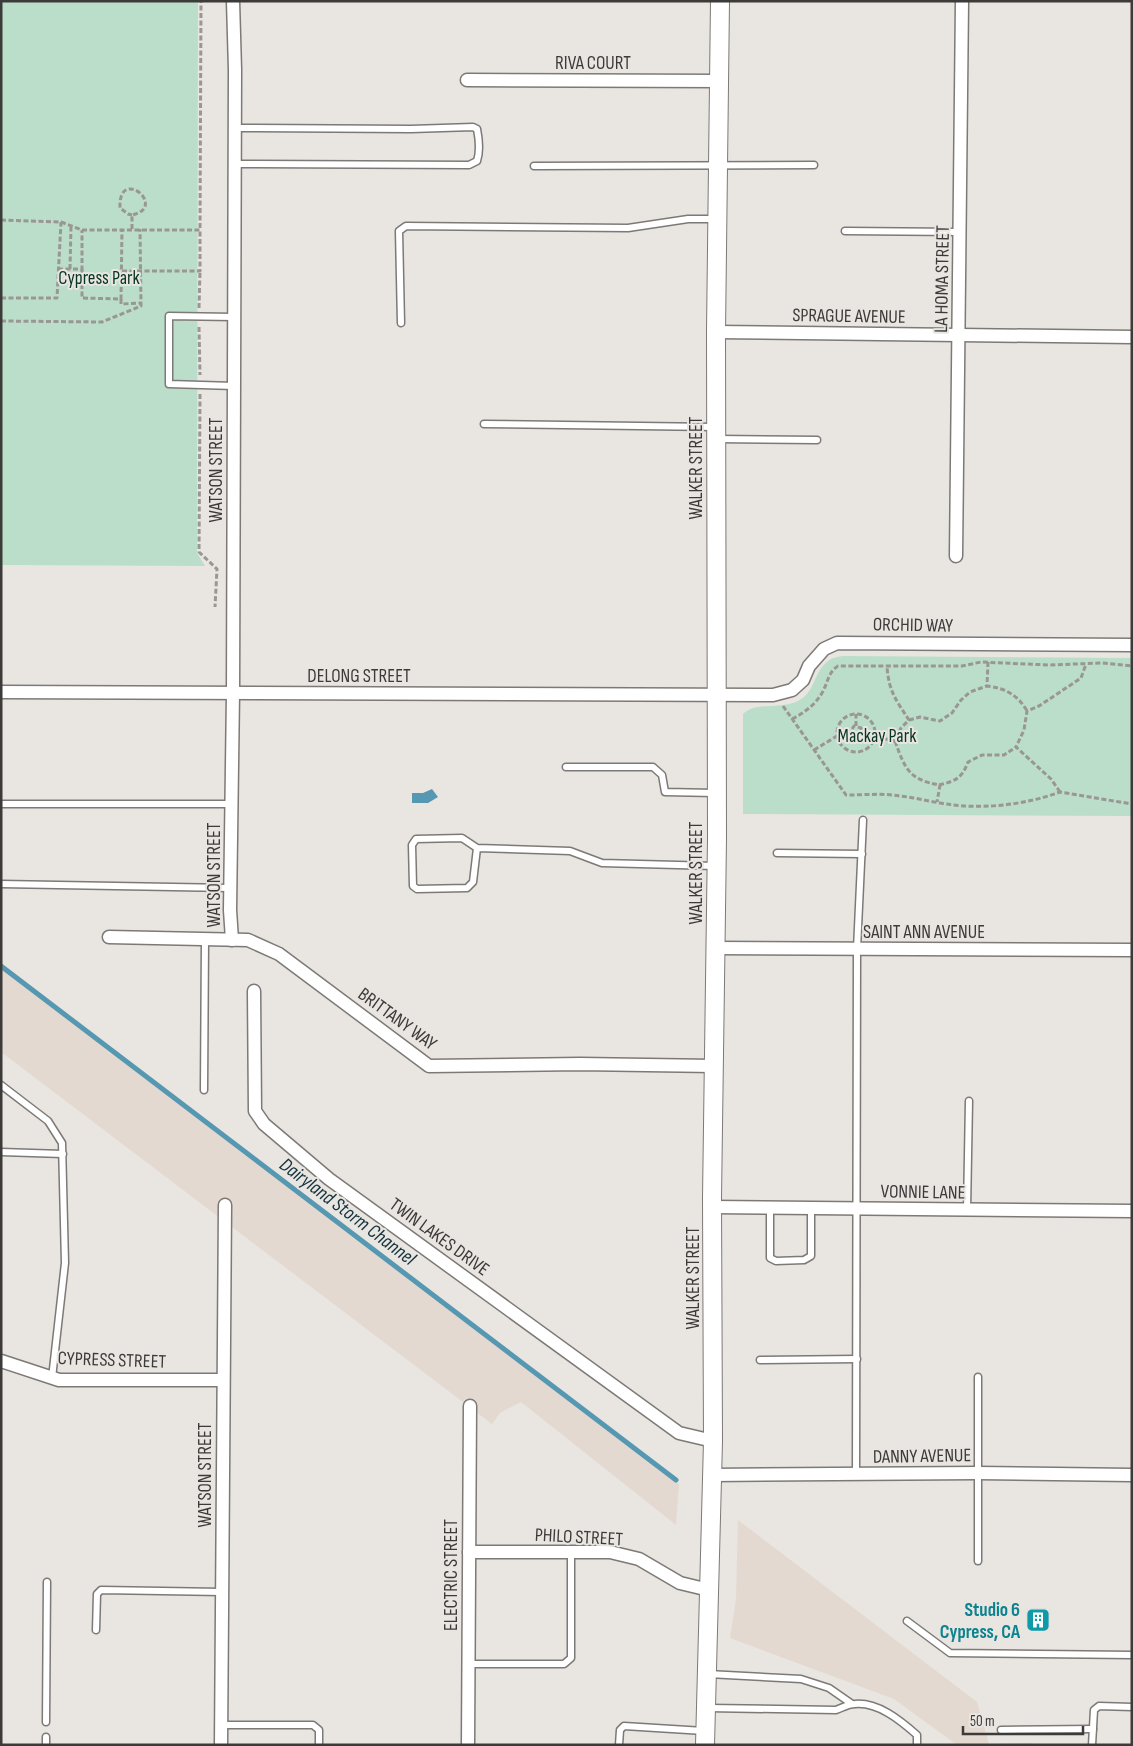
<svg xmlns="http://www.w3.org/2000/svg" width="1133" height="1746" font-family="'Sofia Sans Condensed',sans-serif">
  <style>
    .built { fill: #e3d9d0 }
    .green { fill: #badec9 }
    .water { fill: #5698b1 }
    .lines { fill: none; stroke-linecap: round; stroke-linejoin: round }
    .stream { stroke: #5698b1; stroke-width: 5 }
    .lane-casing { stroke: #7d7976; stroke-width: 9 }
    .street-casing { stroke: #7d7976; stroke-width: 15 }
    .secondary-casing { stroke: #7d7976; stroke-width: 20 }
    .path { stroke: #999694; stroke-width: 3; stroke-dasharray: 5 2.5; stroke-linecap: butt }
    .lane { stroke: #fff; stroke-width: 6 }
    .street { stroke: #fff; stroke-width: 12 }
    .secondary { stroke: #fff; stroke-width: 18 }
    .labels { text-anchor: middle; stroke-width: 4; stroke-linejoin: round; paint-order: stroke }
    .street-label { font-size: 19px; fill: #3d3b3a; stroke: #e9e5e1 }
    .park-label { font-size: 19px; fill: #053621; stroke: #e9e5e1 }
    .culture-label { font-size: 19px; font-weight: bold; fill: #0d838f; stroke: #e9e5e1; text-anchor: end }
    .water-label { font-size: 20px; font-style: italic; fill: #12323d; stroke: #e9e5e1 }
  </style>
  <rect width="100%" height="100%" fill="#e9e5e1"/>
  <g class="built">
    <polygon points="1,968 679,1484 676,1525 521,1402 500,1413 492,1424 1,1052"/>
    <polygon points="738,1520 977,1702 989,1744 1032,1743 1034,1745 957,1745 894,1699 730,1638 736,1599"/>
  </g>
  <g class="green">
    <polygon points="1,1 198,1 197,553 205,566 1,565"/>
    <path d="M 842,656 L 1132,658 L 1132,816 L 743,814 L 743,714 C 757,701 780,710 798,701 C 815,693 814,671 828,661 C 831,658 838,657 842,656 Z"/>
  </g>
  <polygon class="water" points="432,789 438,797 428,803 412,803 412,793 423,793"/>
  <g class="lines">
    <polyline class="stream" points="1,966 676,1480"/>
    <g class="lane-casing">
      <g id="lane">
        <path d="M 235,164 L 469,165 L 477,161 C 480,152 479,139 477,129 L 473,127 L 411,129 L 235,128"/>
        <polyline points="534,166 814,165"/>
        <polyline points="845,231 960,232"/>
        <polyline points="401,323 399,231 406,226 628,228 688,219 717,219"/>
        <polyline points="234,386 169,384 169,316 234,317"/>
        <polyline points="484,424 715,427"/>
        <polyline points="717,439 817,440"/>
        <polyline points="566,767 653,767 662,775 665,792 715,793"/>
        <polyline points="1,804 231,804"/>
        <polyline points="477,848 473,882 467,888 417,889 413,886 412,845 416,839 462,838 477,848 570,851 602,863 715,866"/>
        <polyline points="777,853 862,854"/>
        <polyline points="1,884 230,888"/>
        <polyline points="1,1085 48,1121 62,1143 65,1263 52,1378"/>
        <polyline points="204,1090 205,939"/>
        <polyline points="1,1152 63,1154"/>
        <polyline points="770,1208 770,1258 776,1261 804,1260 811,1256 811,1208"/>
        <polyline points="967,1210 969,1101"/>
        <polyline points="760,1360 857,1359"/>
        <polyline points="978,1377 978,1561"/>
        <polyline points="856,1474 857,949 863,820"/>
        <polyline points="907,1621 950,1653 1132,1655"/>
        <polyline points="96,1630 97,1594 101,1590 222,1592"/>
        <polyline points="468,1664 564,1664 571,1658 571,1552"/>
        <polyline points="708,1674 801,1679 829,1688 852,1704"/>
        <path d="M 708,1708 L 836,1710 C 842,1708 848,1704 855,1704 C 878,1702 900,1720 917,1735 L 917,1745"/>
        <polyline points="46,1722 47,1582"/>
        <polyline points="221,1725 313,1725 319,1730 319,1745"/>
        <polyline points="1001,1730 1093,1729"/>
        <polyline points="46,1737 46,1745"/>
        <polyline points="619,1745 620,1730 624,1726 704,1731"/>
        <polyline points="1092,1745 1094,1710 1099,1706 1132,1707"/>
      </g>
    </g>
    <g class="street-casing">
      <g id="street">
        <polyline points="467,80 720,81"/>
        <polyline points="716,332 1132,337"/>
        <polyline points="956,556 962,1"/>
        <polyline points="1,692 773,695 792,690 803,680 809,666 824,649 837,643 1132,645"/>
        <polyline points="109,937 248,940 279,954 429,1066 580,1064 714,1066"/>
        <polyline points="232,940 230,910 233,693 235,70 233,1"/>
        <polyline points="715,948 1132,950"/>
        <polyline points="254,991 255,1111 264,1124 329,1179 679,1433 713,1441"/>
        <polyline points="713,1207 1132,1211"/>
        <polyline points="1,1361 59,1380 223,1380"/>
        <polyline points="712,1475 978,1473 1132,1475"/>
        <polyline points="469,1552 610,1552 639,1559 680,1583 709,1590"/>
        <polyline points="221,1745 225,1205"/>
        <polyline points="468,1745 470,1406"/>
      </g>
    </g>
    <g class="secondary-casing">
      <polyline id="secondary" points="705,1745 713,1441 712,1198 717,838 716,332 720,1"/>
    </g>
    <g class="path">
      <polyline points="1,220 61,222 82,230 200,230 201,1"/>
      <path d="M 132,229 L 132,215 C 169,207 118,165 120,208 L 128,214 L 132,215"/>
      <polyline points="58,269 82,269 82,230"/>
      <polyline points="70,269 71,226"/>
      <polyline points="82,269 82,298 121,299 122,229"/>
      <polyline points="122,271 200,271 200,230"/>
      <polyline points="1,298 57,298 61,222"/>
      <polyline points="121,299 121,304 141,303"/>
      <polyline points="199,308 200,271"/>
      <polyline points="1,321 102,322 141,306 140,229"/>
      <polyline points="199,327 200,375"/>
      <polyline points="200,394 199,552 217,569 215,607"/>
      <path d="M 988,662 L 987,686 C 1005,688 1018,695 1027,711"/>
      <path d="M 783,706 L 846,795 C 864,795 882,793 900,796 C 918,798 936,803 953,805 C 988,809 1027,804 1060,792 L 1132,804"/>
      <circle cx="856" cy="733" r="19"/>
      <path d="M 792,719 C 804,713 815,705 822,693 C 828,683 828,672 838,666 L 962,666 L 981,662 L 1049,665 L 1102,663 L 1132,666"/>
      <polyline points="909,720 920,717 940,721 952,713 961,700 970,692 987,686"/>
      <polyline points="856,726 856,714"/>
      <polyline points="849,734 850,737 857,740 861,738 863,734"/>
      <path d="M 895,741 C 905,769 909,780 940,785 L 937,802"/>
      <path d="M 814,750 L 837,736 L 849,734 L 854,726 L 861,728 L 863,734 L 895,741 L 901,728 L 909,720 C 896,700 889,692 887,667"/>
      <path d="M 939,785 C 956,781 962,778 968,762 L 982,755 L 1004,755 L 1016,747"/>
      <polyline points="1060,792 1051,779 1016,747 1024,730 1027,711 1039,706 1081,678 1086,664"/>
    </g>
    <use href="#lane" class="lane"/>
    <use href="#street" class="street"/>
    <use href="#secondary" class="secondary"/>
  </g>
  <defs>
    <g id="building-square" transform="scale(1.25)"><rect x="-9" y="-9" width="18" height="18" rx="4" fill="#0f9aa8" stroke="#e9e5e1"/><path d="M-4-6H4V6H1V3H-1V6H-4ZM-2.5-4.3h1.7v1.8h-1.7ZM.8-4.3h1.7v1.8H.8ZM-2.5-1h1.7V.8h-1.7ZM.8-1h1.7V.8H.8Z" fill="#fff"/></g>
  </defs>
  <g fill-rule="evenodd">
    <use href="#building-square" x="1038" y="1620"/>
  </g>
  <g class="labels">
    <g class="street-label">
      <text x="593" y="69">RIVA COURT</text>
      <text transform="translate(941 279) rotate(-89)" y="7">LA HOMA STREET</text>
      <text transform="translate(849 315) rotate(1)" y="7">SPRAGUE AVENUE</text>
      <text transform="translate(695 468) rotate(-90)" y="7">WALKER STREET</text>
      <text transform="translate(215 470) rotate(-90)" y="7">WATSON STREET</text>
      <text transform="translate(913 624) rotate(1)" y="7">ORCHID WAY</text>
      <text x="359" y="682">DELONG STREET</text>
      <text transform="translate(695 873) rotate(-90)" y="7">WALKER STREET</text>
      <text transform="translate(213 875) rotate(-90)" y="7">WATSON STREET</text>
      <text x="924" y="938">SAINT ANN AVENUE</text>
      <text transform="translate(398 1018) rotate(36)" y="7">BRITTANY WAY</text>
      <text transform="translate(923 1191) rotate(1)" y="7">VONNIE LANE</text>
      <text transform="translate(440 1236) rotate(36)" y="7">TWIN LAKES DRIVE</text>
      <text transform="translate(692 1278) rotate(-90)" y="7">WALKER STREET</text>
      <text transform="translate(112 1359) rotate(2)" y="7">CYPRESS STREET</text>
      <text transform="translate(922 1455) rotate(-1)" y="7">DANNY AVENUE</text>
      <text transform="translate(204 1475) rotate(-90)" y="7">WATSON STREET</text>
      <text transform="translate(579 1536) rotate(3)" y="7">PHILO STREET</text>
      <text transform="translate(450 1575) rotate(-90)" y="7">ELECTRIC STREET</text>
    </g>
    <g class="park-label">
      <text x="99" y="284">Cypress Park</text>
      <text x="877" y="742">Mackay Park</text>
    </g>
    <g class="culture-label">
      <text x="1020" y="1616">Studio 6<tspan x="1020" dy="22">Cypress, CA</tspan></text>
    </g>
    <g class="water-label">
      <text transform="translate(348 1211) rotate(37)" y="7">Dairyland Storm Channel</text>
    </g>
  </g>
  <rect width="1133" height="1746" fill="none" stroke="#3d3b3a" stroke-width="5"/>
  <path d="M963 1726v8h120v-8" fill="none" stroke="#3d3b3a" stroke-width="2.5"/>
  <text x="970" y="1726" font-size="15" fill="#3d3b3a" stroke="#e9e5e1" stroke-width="4" paint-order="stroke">50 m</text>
</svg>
